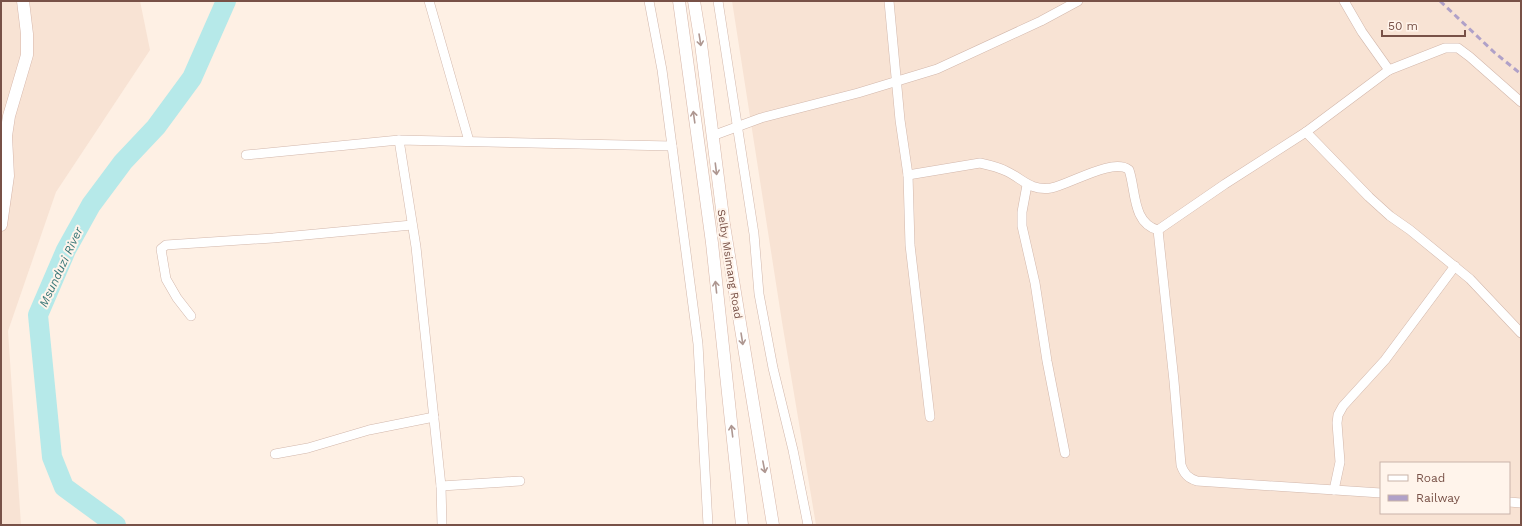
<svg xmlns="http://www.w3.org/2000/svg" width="1522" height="526" font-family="'Work Sans',sans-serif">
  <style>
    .residential { fill: #f8e3d4; fill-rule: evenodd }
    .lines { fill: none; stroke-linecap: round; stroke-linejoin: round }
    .river { stroke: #b6e9e9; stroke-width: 20 }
    .street-casing { stroke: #d2b7ab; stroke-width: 10 }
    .secondary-casing { stroke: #d6b6a9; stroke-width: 13 }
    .street { stroke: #fff; stroke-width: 9 }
    .secondary { stroke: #fff; stroke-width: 12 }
    .rail { stroke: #b0a1c8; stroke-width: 3; stroke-dasharray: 6 4; stroke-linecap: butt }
    .oneway { stroke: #ae9791 }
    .labels { text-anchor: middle; stroke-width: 4; stroke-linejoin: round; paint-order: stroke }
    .street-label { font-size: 11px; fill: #785147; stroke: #fff4eb }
    .water-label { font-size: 12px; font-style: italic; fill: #377677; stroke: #fff4eb }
  </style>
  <rect width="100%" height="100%" fill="#fef0e4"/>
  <g class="residential">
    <polygon points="1,1 140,1 150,50 56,192 8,331 21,525 1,525"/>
    <path d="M 732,1 L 1521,1 L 1521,525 L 816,525 L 782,322 ZM 1381,463 L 1509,463 L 1509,513 L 1381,513 Z"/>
  </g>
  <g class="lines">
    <polyline class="river" points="116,525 64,487 52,457 38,315 66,250 91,205 123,162 156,127 192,78 226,1"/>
    <g class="street-casing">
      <g id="street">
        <polyline points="429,1 469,141"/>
        <polyline points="649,1 662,70 698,344 708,525"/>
        <polyline points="718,1 754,234 759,294 773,368 793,450 808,525"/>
        <path d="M 889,1 L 900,120 L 908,175 L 980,163 C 989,165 998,167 1006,171 C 1023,179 1030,191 1051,188 C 1069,185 1113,157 1129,170 C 1136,190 1132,223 1158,230"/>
        <polyline points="1344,1 1362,32 1389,70"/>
        <polyline points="1306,132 1369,197 1390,216 1410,230 1470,279 1521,333"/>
        <polyline points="712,136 761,118 858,93 937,69 1041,21 1078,1"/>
        <polyline points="399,140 416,247 441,486 442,525"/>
        <polyline points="246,155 399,140 672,146"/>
        <polyline points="908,175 910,245 930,417"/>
        <polyline points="1027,185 1022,212 1022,226 1035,283 1047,361 1065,453"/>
        <path d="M 1158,230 L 1174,381 L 1181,465 C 1184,474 1188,478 1197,481 L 1381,493"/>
        <polyline points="1158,230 1225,184 1306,132 1389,70 1445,48 1458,48 1470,57 1521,102"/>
        <polyline points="191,316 177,298 166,279 161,249 166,245 273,238 412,225"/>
        <polyline points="275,454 308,448 369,430 434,417"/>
        <polyline points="441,486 520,481"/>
        <polyline points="1334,490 1340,462 1337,423 1338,415 1343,406 1385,360 1455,266"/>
        <polyline points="1509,502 1521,503"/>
      </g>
    </g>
    <g class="secondary-casing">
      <g id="secondary">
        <polyline points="679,1 712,243 742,525"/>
        <polyline points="694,1 701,44 724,225 773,525"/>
        <polyline points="1,225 8,176 6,136 9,116 27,55 27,34 23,1"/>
      </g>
    </g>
    <use href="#street" class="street"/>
    <use href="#secondary" class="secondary"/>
    <polyline class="rail" points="1440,1 1495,53 1521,74"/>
  </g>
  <defs><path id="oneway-shaft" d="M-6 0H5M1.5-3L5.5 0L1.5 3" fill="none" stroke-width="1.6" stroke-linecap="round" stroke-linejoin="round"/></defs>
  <g class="oneway">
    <use href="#oneway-shaft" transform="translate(700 40) rotate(81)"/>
    <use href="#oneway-shaft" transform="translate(694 117) rotate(-98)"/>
    <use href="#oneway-shaft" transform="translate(716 169) rotate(83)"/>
    <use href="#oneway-shaft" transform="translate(716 287) rotate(-96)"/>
    <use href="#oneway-shaft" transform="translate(742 339) rotate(81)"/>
    <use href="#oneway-shaft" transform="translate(732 431) rotate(-97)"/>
    <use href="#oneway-shaft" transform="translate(764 467) rotate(79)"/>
  </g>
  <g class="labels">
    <g class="street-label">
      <text transform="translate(730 264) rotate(81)" y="4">Selby Msimang Road</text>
    </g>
    <g class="water-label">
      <text transform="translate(61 267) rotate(-65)" y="4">Msunduzi River</text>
    </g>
  </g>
  <rect width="1522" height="526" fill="none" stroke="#785147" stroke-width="4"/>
  <rect x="1380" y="462" width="130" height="52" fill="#fff4eb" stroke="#c9b3a9"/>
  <rect x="1388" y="475" width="20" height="6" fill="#ffffff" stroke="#c9b3a9"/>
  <text x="1416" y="482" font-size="12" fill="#785147">Road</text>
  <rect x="1388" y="495" width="20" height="6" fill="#b0a1c8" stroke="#c9b3a9"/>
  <text x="1416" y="502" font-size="12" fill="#785147">Railway</text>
  <path d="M1382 30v6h83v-6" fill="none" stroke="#785147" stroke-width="2"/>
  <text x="1388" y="30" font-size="12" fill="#785147" stroke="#fff4eb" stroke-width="3" paint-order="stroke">50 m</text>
</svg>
